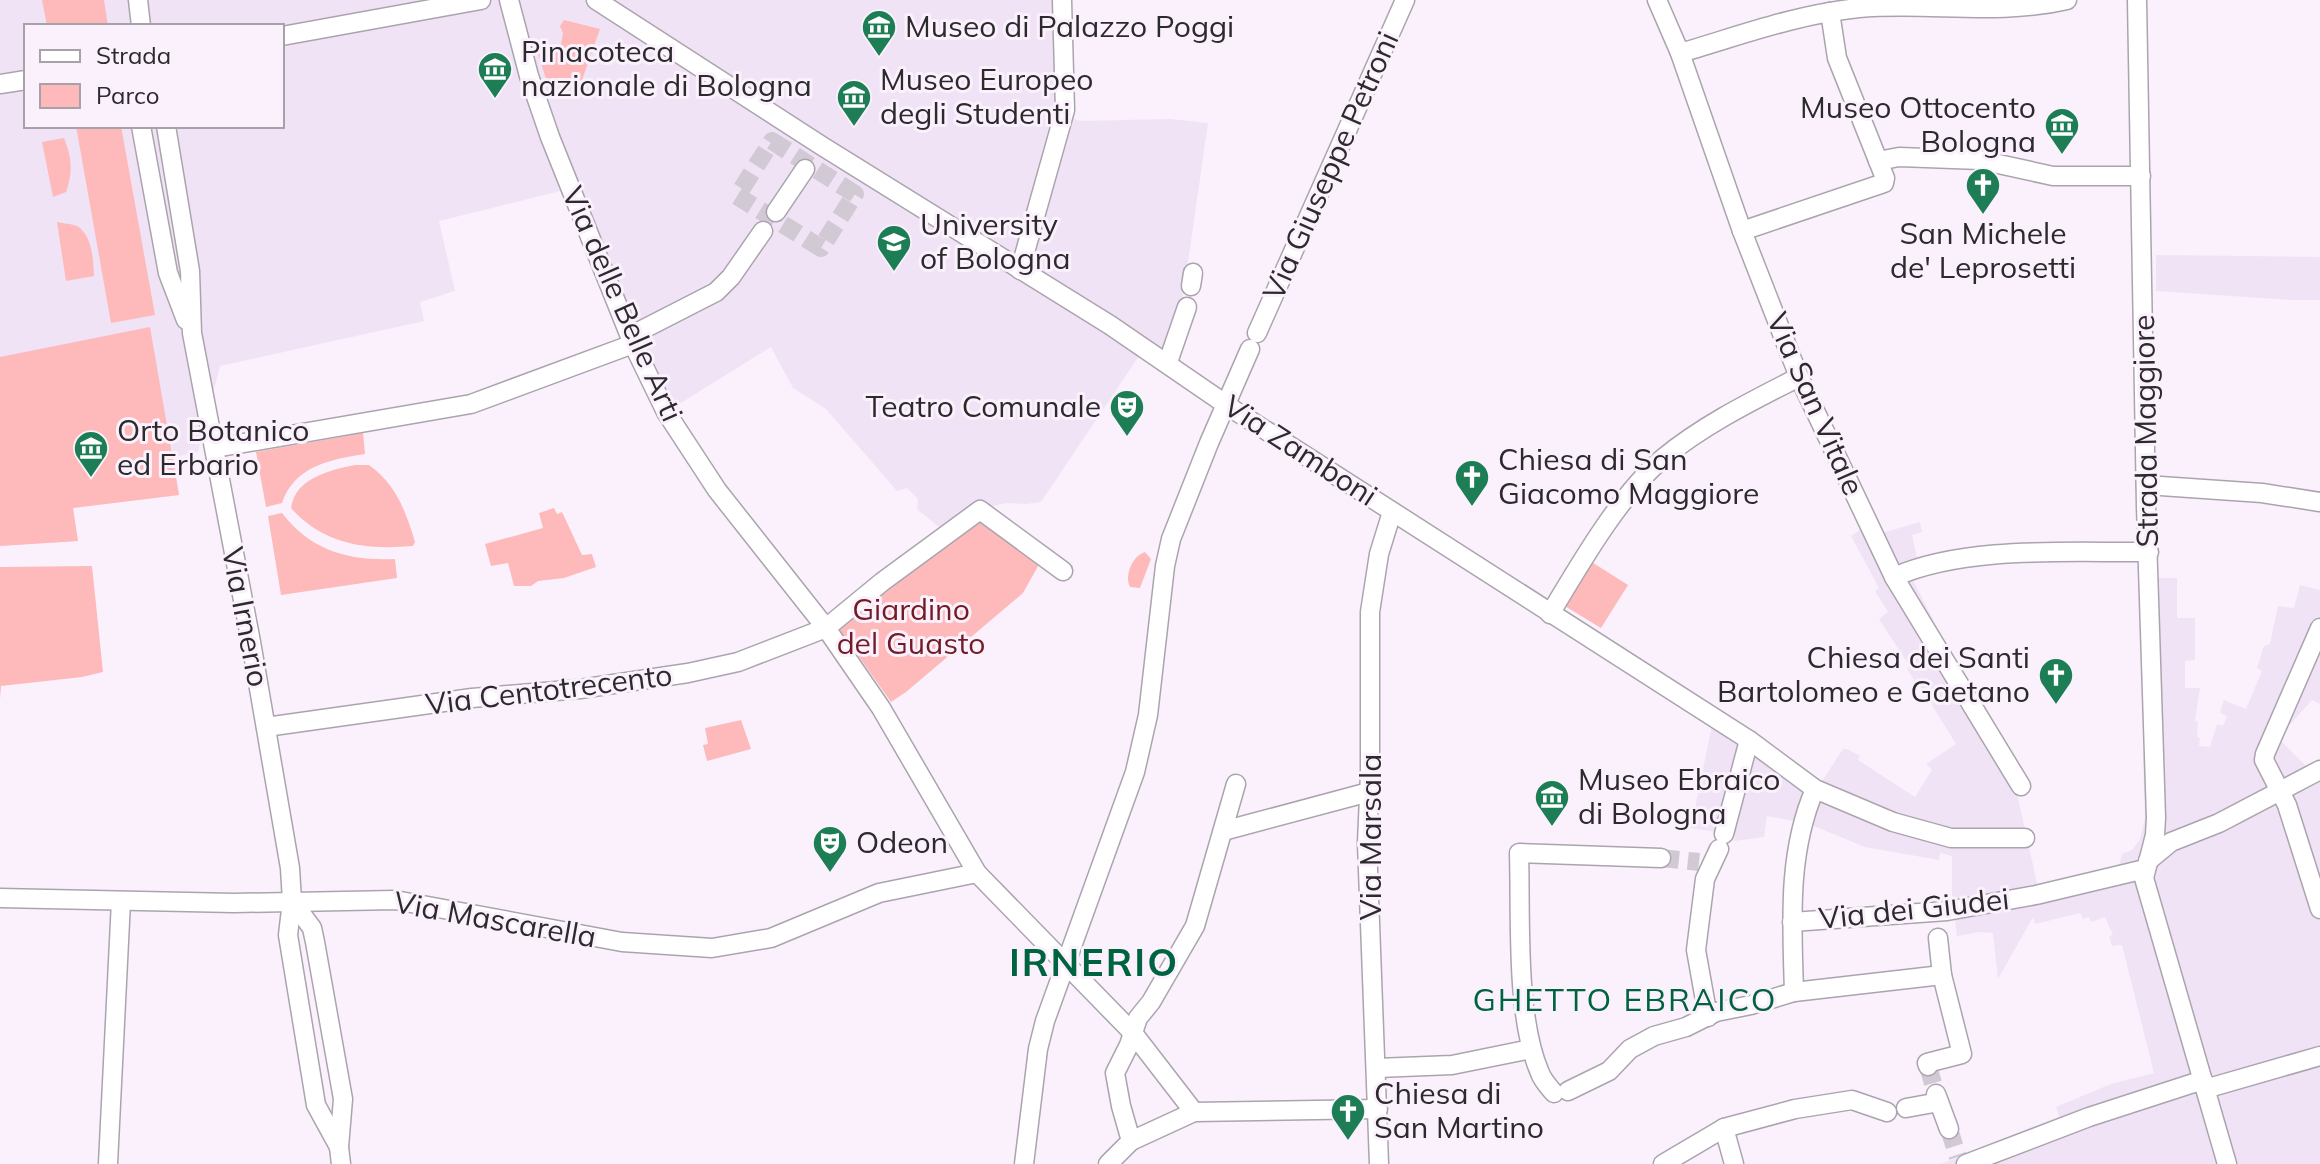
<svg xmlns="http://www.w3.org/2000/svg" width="2320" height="1164" font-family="Mulish,sans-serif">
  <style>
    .built { fill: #f0e3f5; fill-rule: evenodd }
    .green { fill: #febaba }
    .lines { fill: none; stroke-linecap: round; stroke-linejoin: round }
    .minor-tunnel { stroke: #d1c9d4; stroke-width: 18; stroke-dasharray: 18 9; stroke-linecap: butt }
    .minor-casing { stroke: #aba4ae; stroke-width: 21 }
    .minor { stroke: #fff; stroke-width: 18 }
    .labels { text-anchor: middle; stroke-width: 6; stroke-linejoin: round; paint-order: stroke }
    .poi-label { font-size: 30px; fill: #2d2a2e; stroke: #faf1fd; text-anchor: start }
    .street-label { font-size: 30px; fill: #2d2a2e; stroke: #faf1fd }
    .park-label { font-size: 30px; fill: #721b25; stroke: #faf1fd }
    .neighbourhood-label { font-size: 32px; letter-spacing: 2px; fill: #006340; stroke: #faf1fd }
    .district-label { font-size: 38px; font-weight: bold; letter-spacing: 2px; fill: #006340; stroke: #faf1fd }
  </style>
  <rect width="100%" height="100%" fill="#faf1fd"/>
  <g class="built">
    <path d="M 0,0 L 1062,0 L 1064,113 L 1079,121 L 1170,119 L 1208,123 L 1182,304 L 1166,352 L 1145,347 L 1041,502 L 1026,504 L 1006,503 L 988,507 L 945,532 L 917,509 L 918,499 L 907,488 L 897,491 L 826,409 L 793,388 L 771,347 L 676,406 L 658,401 L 564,190 L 439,221 L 455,291 L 420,302 L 424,321 L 220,366 L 198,452 L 174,457 L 179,495 L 73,508 L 78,541 L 0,546 ZM 26,26 L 282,26 L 282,126 L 26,126 Z"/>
    <polygon points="2156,255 2320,257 2320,300 2290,300 2156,291"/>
    <polygon points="1920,522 1922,532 1912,535 1918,562 1910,574 1955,663 1986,708 2029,782 2016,789 2039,892 2117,875 2122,854 2132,850 2140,839 2145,818 2143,758 2145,742 2144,578 2177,578 2177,618 2195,618 2195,660 2185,661 2185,688 2200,688 2195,721 2198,722 2197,737 2200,738 2199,746 2210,747 2217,724 2223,726 2227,716 2220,713 2224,700 2246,709 2262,671 2257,668 2264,646 2270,644 2278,606 2294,608 2300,585 2320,590 2320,704 2312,700 2278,738 2306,766 2320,759 2320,1164 1941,1164 2060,1119 2056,1107 2111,1084 2154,1073 2122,945 2112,946 2109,936 2113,935 2105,917 2091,922 2089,917 2083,919 2080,913 2035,924 2033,917 1998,979 1993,933 1980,932 1957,936 1952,896 1952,856 1940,853 1939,860 1865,847 1809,824 1767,816 1764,837 1734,841 1735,835 1691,828 1712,725 1820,784 1843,749 1847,749 1860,756 1858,760 1915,797 1932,770 1926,764 1956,744 1919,684 1917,685 1907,669 1910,667 1879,619 1888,612 1875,591 1879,588 1851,536 1863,528 1882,533"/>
  </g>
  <g class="green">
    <polygon points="42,0 104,0 108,26 47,26"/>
    <polygon points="564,20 600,29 581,83 548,85 538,54 543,47 556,47 561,44 563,33 560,26"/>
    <polygon points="76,126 121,126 155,315 111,323"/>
    <path d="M 64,138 C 72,158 73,172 66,192 L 53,197 L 42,142 Z"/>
    <path d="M 57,222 C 62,223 72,224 77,226 C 93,236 93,260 94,276 L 66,281 Z"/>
    <polygon points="150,327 179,495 73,508 78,541 0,546 0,357"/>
    <path d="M 363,433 L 365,454 C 332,459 294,466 282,503 L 266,507 L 256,452 Z"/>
    <path d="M 355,465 L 369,465 C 396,484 406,512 415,542 L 413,546 C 366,550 324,545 291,508 C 295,478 330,470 355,465 Z"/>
    <polygon points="554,508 557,514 562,512 582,555 592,554 596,567 564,578 538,581 531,586 514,586 508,563 491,566 485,544 543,528 539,513"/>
    <path d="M 282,513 C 311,551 349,561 395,559 L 397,578 L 281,595 L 268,516 Z"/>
    <polygon points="981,517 1042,559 1023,593 906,692 891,702 837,626"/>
    <path d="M 1145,552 L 1151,559 L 1140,588 L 1130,587 C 1124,576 1132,556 1145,552 Z"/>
    <polygon points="1590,561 1628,585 1601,628 1563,605"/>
    <polygon points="92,566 103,672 82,677 1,686 0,699 0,567"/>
    <polygon points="741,720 751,749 707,761 703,745 708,744 705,728"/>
  </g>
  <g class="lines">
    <g class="minor-tunnel">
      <polygon points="772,141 855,194 821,248 737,196"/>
      <polyline points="1661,858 1699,862"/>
      <polyline points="1928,1066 1936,1094"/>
      <polyline points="1949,1129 1958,1157"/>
    </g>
    <g class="minor-casing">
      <g id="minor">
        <polyline points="138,0 141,26"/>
        <polyline points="509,0 529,76 550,137 633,344 666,412 717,490 826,628 881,708 977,873 1133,1033 1194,1112"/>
        <polyline points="596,0 822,146 1110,325 1234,410 1749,740 1815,789 1893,822 1951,838 2025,838"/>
        <polyline points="1657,0 1680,53 1742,231 1799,377 1894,577 2021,786"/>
        <polyline points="2137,0 2146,506 2156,818 2155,835 2144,878 2227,1164"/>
        <polyline points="282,36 481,0"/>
        <path d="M 1680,53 C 1739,36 1797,14 1859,8 C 1928,2 1998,16 2067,0"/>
        <polyline points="0,84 26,80"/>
        <polyline points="141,126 168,273 186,320"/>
        <polyline points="166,126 190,271 192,333 251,642 290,868 292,901 288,935 316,1105 339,1147"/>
        <polyline points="1878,161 1899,157 1980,160 2053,176 2141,176"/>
        <polyline points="776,212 805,169"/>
        <polyline points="1742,231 1884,183 1885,178 1837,58 1830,12"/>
        <polyline points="1020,270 1065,110 1062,0"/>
        <polyline points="1191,286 1193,273"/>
        <polyline points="1257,333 1405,0"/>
        <polyline points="630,336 716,292 731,277 763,231"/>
        <polyline points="1168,362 1187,307"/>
        <polyline points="215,448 471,404 633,344"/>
        <polyline points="2146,485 2262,493 2320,502"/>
        <path d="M 1894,577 C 1966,545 2070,553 2149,552"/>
        <path d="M 1550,614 C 1580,564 1619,496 1662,459 C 1703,425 1752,401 1799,377"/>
        <polyline points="2320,628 2265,754 2264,760 2287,805 2320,909"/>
        <polyline points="266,727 472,698 580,689 688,673 738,662 826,628 882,582 980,510 1063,571"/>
        <polyline points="1223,831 1369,792"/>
        <polyline points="1724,834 1749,740"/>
        <polyline points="2148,861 2171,842 2219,823 2320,770"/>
        <polyline points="0,898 234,903 395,900 622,942 712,948 771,938 879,893 977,873"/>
        <polyline points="292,901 312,928 315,942 343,1099 339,1147 341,1164"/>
        <polyline points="1792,922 1947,911 2036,895 2145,869"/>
        <path d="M 1794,992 C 1792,923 1787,853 1815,789"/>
        <polyline points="1708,1017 1696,950 1705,879 1719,849"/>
        <polyline points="1928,1066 1927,1063 1962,1054 1942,975 1938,938"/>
        <polyline points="1377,1068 1452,1065 1531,1049"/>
        <polyline points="2205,1089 2320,1056"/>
        <polyline points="1568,1091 1609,1071 1630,1049 1654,1036 1686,1027 1716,1012 1751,1005 1794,992 1942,975"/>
        <path d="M 1554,1093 C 1549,1087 1543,1081 1540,1073 C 1515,1016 1521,916 1519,853 L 1661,858"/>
        <polyline points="1936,1094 1949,1129"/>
        <polyline points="1906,1108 1939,1102"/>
        <polyline points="1724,1128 1734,1164"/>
        <polyline points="1131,1141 1121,1106 1115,1073 1129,1045 1138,1018 1151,1002 1195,926 1236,784"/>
        <polyline points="108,1164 121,901"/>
        <polyline points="1024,1164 1038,1049 1045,1021 1135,772 1148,715 1165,566 1171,539 1209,443 1250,349"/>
        <polyline points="1108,1164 1131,1141 1194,1112 1378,1109"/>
        <polyline points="1379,1164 1367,843 1370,773 1370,612 1379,554 1392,512"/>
        <polyline points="1663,1164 1724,1128 1795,1109 1852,1100 1887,1112"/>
        <polyline points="1966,1164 2089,1117 2203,1080"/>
      </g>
    </g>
    <use href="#minor" class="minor"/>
  </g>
  <defs>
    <g id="museum-pin" transform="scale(1.8)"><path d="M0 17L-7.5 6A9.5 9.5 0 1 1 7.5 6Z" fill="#1d7e56" stroke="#faf1fd"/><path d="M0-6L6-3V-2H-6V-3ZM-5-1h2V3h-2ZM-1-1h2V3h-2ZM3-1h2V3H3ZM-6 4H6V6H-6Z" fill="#fff"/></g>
    <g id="church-pin" transform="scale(1.8)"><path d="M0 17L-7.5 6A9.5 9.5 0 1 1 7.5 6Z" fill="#1d7e56" stroke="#faf1fd"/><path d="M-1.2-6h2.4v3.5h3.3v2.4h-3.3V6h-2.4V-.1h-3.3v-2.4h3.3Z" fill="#fff"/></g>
    <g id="university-pin" transform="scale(1.8)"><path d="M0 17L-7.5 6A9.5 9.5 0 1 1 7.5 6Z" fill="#1d7e56" stroke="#faf1fd"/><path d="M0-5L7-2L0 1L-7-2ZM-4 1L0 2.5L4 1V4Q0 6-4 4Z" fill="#fff"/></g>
    <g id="theatre-pin" transform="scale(1.8)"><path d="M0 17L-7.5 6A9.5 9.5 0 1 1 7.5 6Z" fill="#1d7e56" stroke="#faf1fd"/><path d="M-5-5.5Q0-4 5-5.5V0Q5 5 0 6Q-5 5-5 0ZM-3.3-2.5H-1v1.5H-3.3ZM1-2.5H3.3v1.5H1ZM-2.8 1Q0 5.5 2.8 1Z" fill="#fff"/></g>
  </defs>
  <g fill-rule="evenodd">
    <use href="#museum-pin" x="879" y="27"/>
    <use href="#museum-pin" x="495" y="69"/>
    <use href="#museum-pin" x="854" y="97"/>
    <use href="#museum-pin" x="2062" y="125"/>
    <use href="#church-pin" x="1983" y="185"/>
    <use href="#university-pin" x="894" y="242"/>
    <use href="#theatre-pin" x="1127" y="407"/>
    <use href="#museum-pin" x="91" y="448"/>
    <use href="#church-pin" x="1472" y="477"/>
    <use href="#church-pin" x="2056" y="675"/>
    <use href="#museum-pin" x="1552" y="797"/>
    <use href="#theatre-pin" x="830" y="843"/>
    <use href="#church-pin" x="1348" y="1111"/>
  </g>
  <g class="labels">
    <g class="poi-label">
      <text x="905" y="37">Museo di Palazzo Poggi</text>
      <text x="521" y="62">Pinacoteca<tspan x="521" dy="34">nazionale di Bologna</tspan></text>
      <text x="880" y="90">Museo Europeo<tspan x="880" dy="34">degli Studenti</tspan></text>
      <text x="2036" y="118" text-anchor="end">Museo Ottocento<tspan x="2036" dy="34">Bologna</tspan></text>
      <text x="920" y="235">University<tspan x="920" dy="34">of Bologna</tspan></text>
      <text x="1983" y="244" text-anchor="middle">San Michele<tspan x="1983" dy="34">de' Leprosetti</tspan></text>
      <text x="1101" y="417" text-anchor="end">Teatro Comunale</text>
      <text x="117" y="441">Orto Botanico<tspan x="117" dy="34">ed Erbario</tspan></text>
      <text x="1498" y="470">Chiesa di San<tspan x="1498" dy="34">Giacomo Maggiore</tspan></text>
      <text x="2030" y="668" text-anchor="end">Chiesa dei Santi<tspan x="2030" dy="34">Bartolomeo e Gaetano</tspan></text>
      <text x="1578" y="790">Museo Ebraico<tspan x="1578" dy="34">di Bologna</tspan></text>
      <text x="856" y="853">Odeon</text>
      <text x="1374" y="1104">Chiesa di<tspan x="1374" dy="34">San Martino</tspan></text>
    </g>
    <g class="street-label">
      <text transform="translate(1331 166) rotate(-66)" y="10">Via Giuseppe Petroni</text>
      <text transform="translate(622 304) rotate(66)" y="10">Via delle Belle Arti</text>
      <text transform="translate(1815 404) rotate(66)" y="10">Via San Vitale</text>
      <text transform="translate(2146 431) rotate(-91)" y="10">Strada Maggiore</text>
      <text transform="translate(1300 451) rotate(33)" y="10">Via Zamboni</text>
      <text transform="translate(245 617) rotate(79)" y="10">Via Irnerio</text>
      <text transform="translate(549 690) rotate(-7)" y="10">Via Centotrecento</text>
      <text transform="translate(1371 837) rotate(-90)" y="10">Via Marsala</text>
      <text transform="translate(1914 909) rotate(-6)" y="10">Via dei Giudei</text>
      <text transform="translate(495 920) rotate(10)" y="10">Via Mascarella</text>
    </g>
    <g class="park-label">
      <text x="911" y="620">Giardino<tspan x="911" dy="34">del Guasto</tspan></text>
    </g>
    <g class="neighbourhood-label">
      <text x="1625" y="1011">GHETTO EBRAICO</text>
    </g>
    <g class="district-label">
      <text x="1094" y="976">IRNERIO</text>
    </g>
  </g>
  <rect x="24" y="24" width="260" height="104" fill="#faf1fd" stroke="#a8a1aa" stroke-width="2"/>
  <rect x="40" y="50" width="40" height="12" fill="#ffffff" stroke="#a8a1aa" stroke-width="2"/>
  <text x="96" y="64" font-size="24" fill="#2d2a2e">Strada</text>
  <rect x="40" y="84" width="40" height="24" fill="#febaba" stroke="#a8a1aa" stroke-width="2"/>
  <text x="96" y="104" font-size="24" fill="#2d2a2e">Parco</text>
</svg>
